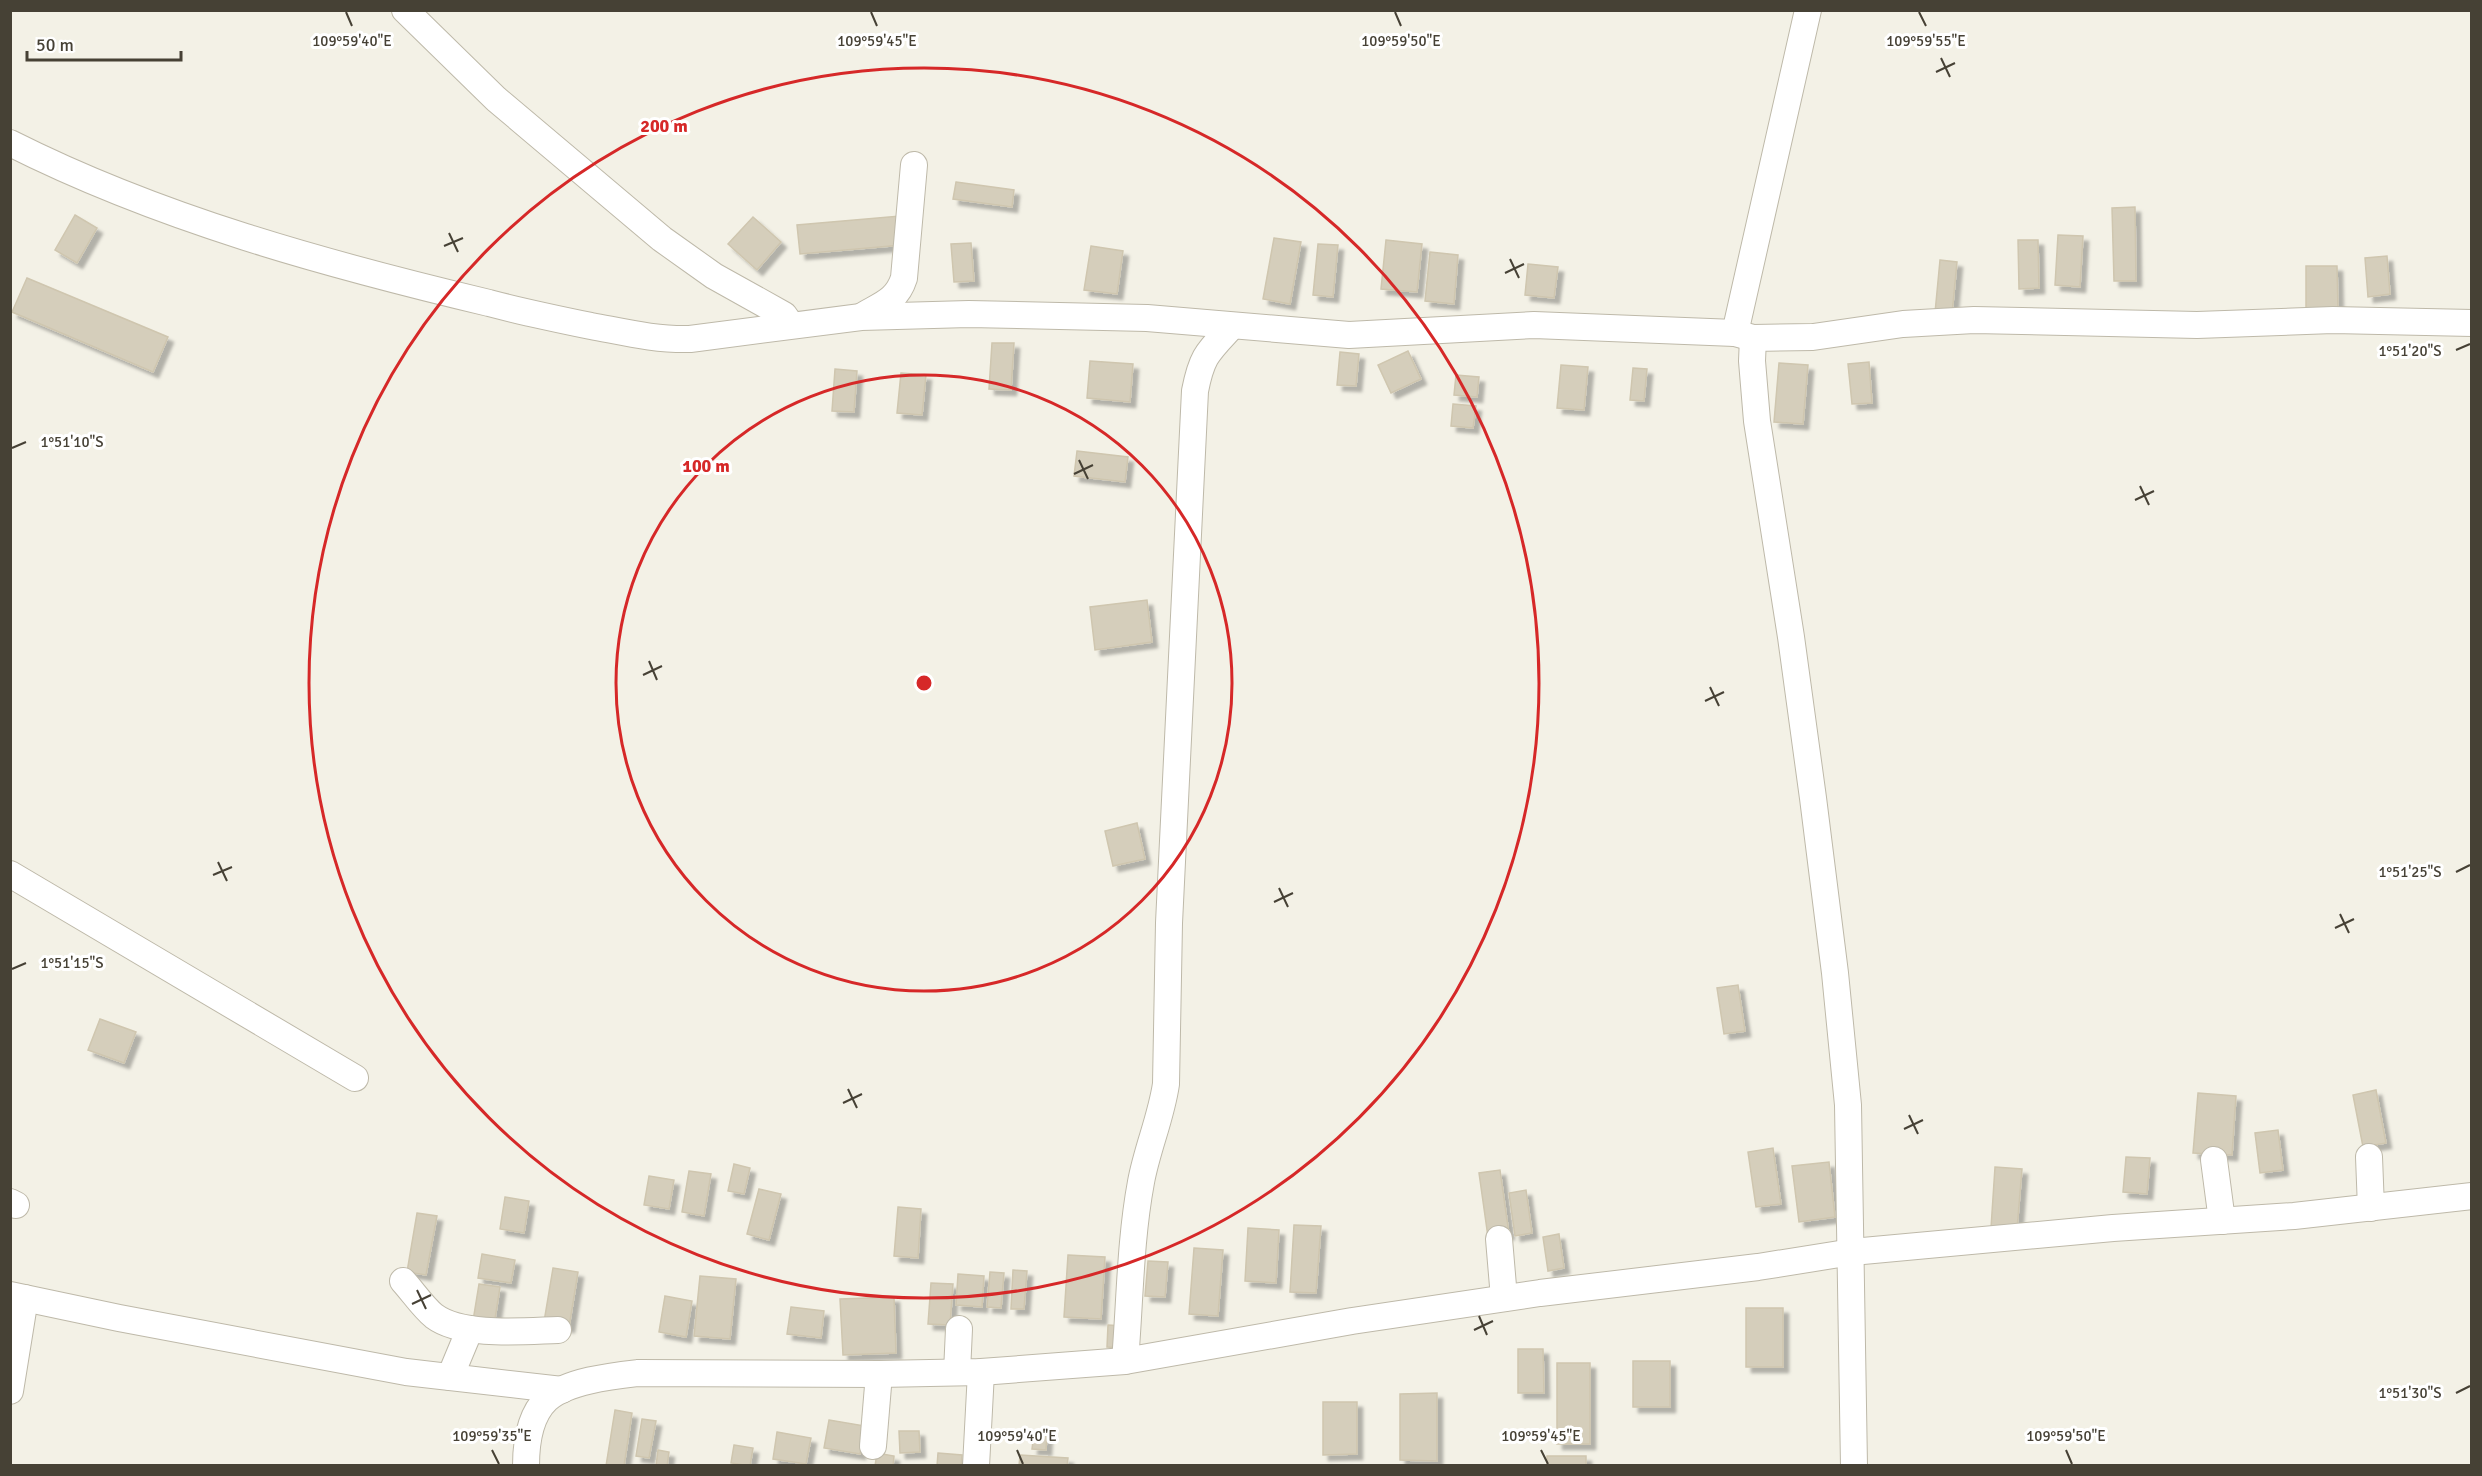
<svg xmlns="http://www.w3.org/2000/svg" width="2482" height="1476" font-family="Signika,sans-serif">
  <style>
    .building { fill: #d5cebb; stroke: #cfc6af; stroke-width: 1.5; filter: url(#shadow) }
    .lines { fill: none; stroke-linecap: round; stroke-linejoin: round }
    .minor-casing { stroke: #beb9a9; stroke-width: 28 }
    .minor { stroke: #fff; stroke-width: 26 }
    .ticks { fill: none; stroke: #464135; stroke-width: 2 }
    .ring { fill: none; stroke: #d62828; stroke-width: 3 }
    .ticks-label { font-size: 15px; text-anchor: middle; fill: #464135; stroke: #fff; stroke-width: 6; stroke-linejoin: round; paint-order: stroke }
    .centre { fill: #d62828; stroke: #fff; stroke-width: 3 }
    .ring-label { font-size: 18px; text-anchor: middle; font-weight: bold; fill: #d62828; stroke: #fff; stroke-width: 6; stroke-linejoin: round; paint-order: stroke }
  </style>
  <defs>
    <filter id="shadow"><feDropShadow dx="5.5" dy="5.5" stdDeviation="1.5" flood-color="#0004"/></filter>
  </defs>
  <rect width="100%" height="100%" fill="#f3f1e6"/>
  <g class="building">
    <polygon points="956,182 1014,190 1012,207 953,199"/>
    <polygon points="2135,207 2136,281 2114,281 2112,208"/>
    <polygon points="75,215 97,228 77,263 55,250"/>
    <polygon points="900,216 902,245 800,254 797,225"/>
    <polygon points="753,217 781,242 757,270 728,244"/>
    <polygon points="2058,235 2083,236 2080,287 2055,285"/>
    <polygon points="1274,238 1301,242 1290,304 1263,299"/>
    <polygon points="1386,240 1422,244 1417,292 1381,289"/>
    <polygon points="2018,240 2038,240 2039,288 2019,289"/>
    <polygon points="971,243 974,281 954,282 951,244"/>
    <polygon points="1318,244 1338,245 1333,297 1313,295"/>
    <polygon points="1091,246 1123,251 1117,294 1084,290"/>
    <polygon points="1430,252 1458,255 1454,304 1425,301"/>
    <polygon points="2387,256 2390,294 2368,297 2365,258"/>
    <polygon points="1940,260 1957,262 1952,314 1935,313"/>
    <polygon points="1528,264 1558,267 1554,298 1525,295"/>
    <polygon points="2306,266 2337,266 2338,309 2306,310"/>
    <polygon points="27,278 168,337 153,372 12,312"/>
    <polygon points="992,343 1014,343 1011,390 989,389"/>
    <polygon points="1408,351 1421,379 1391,393 1378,365"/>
    <polygon points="1340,352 1359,354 1356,386 1337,385"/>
    <polygon points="1090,361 1133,364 1130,402 1087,398"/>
    <polygon points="1869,362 1872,403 1852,404 1848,364"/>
    <polygon points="1779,363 1808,365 1803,424 1774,422"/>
    <polygon points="1561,365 1588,367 1584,410 1557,408"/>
    <polygon points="1633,368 1647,369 1644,401 1630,400"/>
    <polygon points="835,369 857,371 854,412 832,411"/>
    <polygon points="901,373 926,375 922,415 897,413"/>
    <polygon points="1456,375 1479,377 1477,397 1454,395"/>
    <polygon points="1453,404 1476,406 1473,428 1451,426"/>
    <polygon points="1077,451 1128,457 1125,482 1074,476"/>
    <polygon points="1147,600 1152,642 1095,650 1090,607"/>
    <polygon points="1137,823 1145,859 1113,866 1105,831"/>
    <polygon points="1738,985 1745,1031 1724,1034 1717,988"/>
    <polygon points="100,1019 136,1032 124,1063 88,1050"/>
    <polygon points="2376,1090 2386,1143 2363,1147 2353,1095"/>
    <polygon points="2198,1093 2236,1096 2232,1155 2193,1153"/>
    <polygon points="2278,1130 2283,1170 2260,1173 2255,1133"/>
    <polygon points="1773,1148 1781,1204 1756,1207 1748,1152"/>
    <polygon points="2126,1157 2150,1158 2147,1194 2123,1192"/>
    <polygon points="1829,1162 1835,1217 1799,1222 1792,1166"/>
    <polygon points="734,1164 750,1168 744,1194 728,1191"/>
    <polygon points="1995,1167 2022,1169 2017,1229 1991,1228"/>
    <polygon points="1500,1170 1509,1234 1488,1237 1479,1173"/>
    <polygon points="689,1171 711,1174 704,1216 682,1212"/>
    <polygon points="649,1176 674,1180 669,1209 644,1205"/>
    <polygon points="759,1189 781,1194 769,1240 747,1234"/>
    <polygon points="1526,1190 1532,1233 1515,1236 1509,1193"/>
    <polygon points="505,1197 529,1201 524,1233 500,1229"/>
    <polygon points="898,1207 921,1209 918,1258 894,1256"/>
    <polygon points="417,1213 437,1216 426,1275 407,1272"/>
    <polygon points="1294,1225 1321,1226 1316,1293 1290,1292"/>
    <polygon points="1248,1228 1279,1230 1276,1283 1245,1281"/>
    <polygon points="1559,1234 1564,1268 1548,1271 1543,1237"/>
    <polygon points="1194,1248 1223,1250 1218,1316 1189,1314"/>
    <polygon points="482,1254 515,1260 511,1283 478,1278"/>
    <polygon points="1068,1255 1105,1257 1101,1319 1064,1317"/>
    <polygon points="1148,1261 1168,1262 1165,1297 1145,1296"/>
    <polygon points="553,1268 578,1272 569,1327 544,1322"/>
    <polygon points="1013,1270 1027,1271 1024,1309 1011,1309"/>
    <polygon points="990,1272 1004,1273 1001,1308 987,1307"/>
    <polygon points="958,1274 984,1276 982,1307 956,1305"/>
    <polygon points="700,1276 736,1279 730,1339 694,1336"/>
    <polygon points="931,1283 953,1284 950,1325 928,1324"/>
    <polygon points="479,1284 500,1287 494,1325 473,1321"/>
    <polygon points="665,1296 692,1301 686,1337 659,1332"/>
    <polygon points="894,1297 896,1353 843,1355 840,1299"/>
    <polygon points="791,1307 824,1311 821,1338 787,1334"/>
    <rect x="1746" y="1308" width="37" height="59"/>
    <polygon points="1108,1325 1122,1326 1121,1348 1107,1347"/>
    <polygon points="1518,1349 1543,1349 1544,1393 1518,1393"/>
    <rect x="1633" y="1361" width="37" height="46"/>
    <rect x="1557" y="1363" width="33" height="81"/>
    <polygon points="1437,1393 1437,1461 1400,1460 1400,1394"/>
    <polygon points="1323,1402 1357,1402 1357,1454 1323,1455"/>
    <polygon points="615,1410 632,1413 624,1466 606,1466"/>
    <polygon points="642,1419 656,1421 649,1458 636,1456"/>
    <polygon points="829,1420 865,1426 860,1454 824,1448"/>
    <polygon points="899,1431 919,1431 920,1452 900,1453"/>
    <polygon points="777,1432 811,1438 806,1464 773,1459"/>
    <polygon points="1034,1433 1047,1434 1046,1450 1032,1449"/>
    <polygon points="734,1445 753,1448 750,1466 731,1463"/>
    <polygon points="658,1450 669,1452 667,1466 656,1466"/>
    <polygon points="877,1453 894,1456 893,1466 875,1466"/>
    <polygon points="938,1453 962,1455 961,1466 937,1466"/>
    <polygon points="1020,1455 1068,1458 1067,1466 1019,1466"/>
    <rect x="1547" y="1456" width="39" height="10"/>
  </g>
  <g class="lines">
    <g class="minor-casing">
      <g id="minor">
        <polyline points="405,10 496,99 662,239 714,276 784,315 791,325"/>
        <path d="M 10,143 C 161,219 326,264 489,303 C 523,312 557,319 591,326 C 624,332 656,340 690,339 L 861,317 L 969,314 L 1147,318 L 1349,335 L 1534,325 L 1735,333 L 1753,338 L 1813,337 L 1903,324 L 1974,320 L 2197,325 L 2333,320 L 2472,323"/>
        <path d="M 864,315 C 883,304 897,300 904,278 L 914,165"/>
        <polyline points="1735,333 1808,10"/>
        <polyline points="1753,338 1752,361 1757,421 1791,637 1813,798 1835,973 1848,1105 1854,1466"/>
        <polyline points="10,874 355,1078"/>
        <polyline points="2369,1157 2371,1208"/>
        <polyline points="2214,1160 2222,1221"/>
        <polyline points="10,1202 16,1205"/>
        <polyline points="1499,1239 1504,1298"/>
        <path d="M 403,1281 C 413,1292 423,1307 434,1316 C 462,1337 524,1331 558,1330"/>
        <polyline points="10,1295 119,1318 406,1372 562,1390"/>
        <path d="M 1125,1361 C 1130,1302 1130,1241 1141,1182 C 1147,1149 1161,1118 1166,1084 L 1169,923 L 1195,391 C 1202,355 1208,352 1232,326"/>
        <polyline points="957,1372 959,1329"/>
        <polyline points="450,1377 470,1329"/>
        <polyline points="10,1391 25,1298"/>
        <polyline points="873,1446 879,1374"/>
        <path d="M 526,1466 C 526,1444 530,1415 547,1399 C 567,1381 612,1376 638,1373 L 879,1374 L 981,1372 L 1125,1361 L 1352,1321 L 1540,1293 L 1758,1267 L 1852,1252 L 2113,1228 L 2294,1216 L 2472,1196"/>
        <polyline points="976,1466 981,1372"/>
      </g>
    </g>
    <use href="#minor" class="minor"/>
  </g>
  <path class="ticks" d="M 346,12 L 352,26M 871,12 L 877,26M 1395,12 L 1401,26M 1919,12 L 1926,26M 1941,58 L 1950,77M 1936,72 L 1955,63M 449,233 L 458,252M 444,246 L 463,238M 1510,259 L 1519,278M 1505,273 L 1524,264M 2456,350 L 2470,344M 12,448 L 26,442M 1079,460 L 1088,479M 1074,474 L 1093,465M 2140,486 L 2149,505M 2135,500 L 2154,491M 649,661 L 657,680M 643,675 L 662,666M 1710,687 L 1719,706M 1705,701 L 1724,692M 218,862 L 227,881M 2456,872 L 2470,865M 213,875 L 232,867M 1279,888 L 1288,907M 1274,902 L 1293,893M 2340,914 L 2349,933M 2335,928 L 2354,919M 12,969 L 26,963M 848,1089 L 857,1108M 843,1103 L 862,1094M 1909,1115 L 1918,1134M 1904,1129 L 1923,1120M 417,1290 L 426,1309M 412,1304 L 431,1295M 1479,1316 L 1487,1335M 1474,1330 L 1493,1321M 2456,1393 L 2470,1386M 492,1450 L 499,1464M 1017,1450 L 1023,1464M 1541,1450 L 1548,1464M 2066,1450 L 2072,1464"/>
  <g class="ring">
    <circle cx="924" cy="683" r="308"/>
    <circle cx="924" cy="683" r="615"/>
  </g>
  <g class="ticks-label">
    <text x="352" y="46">109°59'40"E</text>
    <text x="877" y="46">109°59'45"E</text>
    <text x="1401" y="46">109°59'50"E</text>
    <text x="1926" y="46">109°59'55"E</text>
    <text x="2410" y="356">1°51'20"S</text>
    <text x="72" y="447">1°51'10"S</text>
    <text x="2410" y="877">1°51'25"S</text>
    <text x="72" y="968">1°51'15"S</text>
    <text x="2410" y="1398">1°51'30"S</text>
    <text x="492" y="1441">109°59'35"E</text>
    <text x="1017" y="1441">109°59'40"E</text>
    <text x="1541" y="1441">109°59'45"E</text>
    <text x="2066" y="1441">109°59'50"E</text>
  </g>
  <circle cx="924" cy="683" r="9" class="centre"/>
  <g class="ring-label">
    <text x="664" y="132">200 m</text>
    <text x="706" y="472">100 m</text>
  </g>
  <rect width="2482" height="1476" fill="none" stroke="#464135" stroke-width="24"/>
  <path d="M27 51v9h154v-9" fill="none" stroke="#464135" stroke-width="3"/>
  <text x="36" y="51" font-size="18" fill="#464135" stroke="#ffffff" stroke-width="4.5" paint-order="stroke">50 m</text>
</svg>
